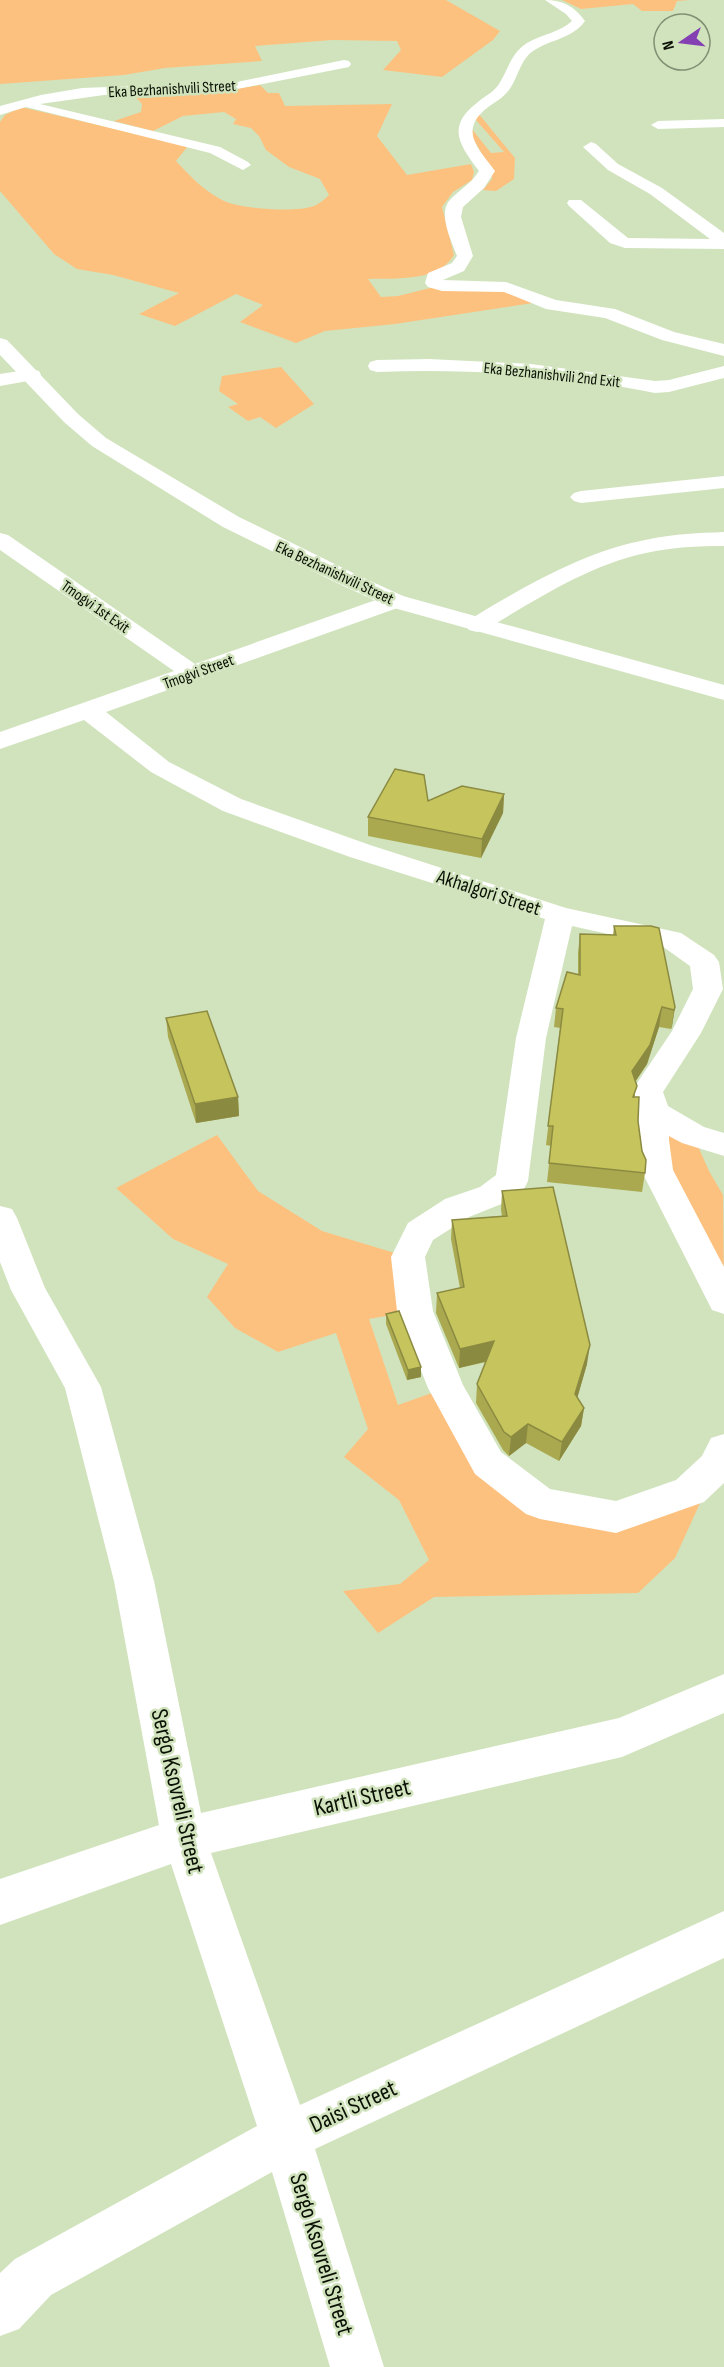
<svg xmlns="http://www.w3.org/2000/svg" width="724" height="2367" font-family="'Sofia Sans Condensed',sans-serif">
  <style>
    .green { fill: #fdc17f }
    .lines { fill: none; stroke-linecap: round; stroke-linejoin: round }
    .street { fill: #fff; fill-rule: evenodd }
    .secondary { fill: #fff; fill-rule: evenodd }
    .wall { fill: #aaa950 }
    .shaded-wall { fill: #8b8a41 }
    .building { fill: #c6c55d; stroke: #8b8a41; stroke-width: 1.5 }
    .labels { text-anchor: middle; stroke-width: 5; stroke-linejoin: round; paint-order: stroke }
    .far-street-label { font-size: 16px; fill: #0a1004; stroke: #d1e3bd }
    .street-label { font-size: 20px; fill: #0a1004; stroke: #d1e3bd }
    .near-street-label { font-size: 24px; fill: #0a1004; stroke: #d1e3bd }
  </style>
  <rect width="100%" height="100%" fill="#d1e3bd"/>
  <g class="green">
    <polygon points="0,0 446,0 500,31 493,40 442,77 383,70 401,50 397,41 332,40 255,46 262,61 165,68 124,75 0,84"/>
    <polygon points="562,0 690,0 677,1 673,11 642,11 633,4 581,9"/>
    <path d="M 260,85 L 268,93 L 279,93 L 285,106 L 392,104 L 377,136 L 407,175 L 471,164 L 474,172 L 472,180 L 453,192 L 442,207 L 454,255 C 438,282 396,278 368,279 L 381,297 L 398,296 L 430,288 L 505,288 L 533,303 L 395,324 L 325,331 L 296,343 L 240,322 L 263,305 L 236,294 L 175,326 L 139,314 L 179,293 L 113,275 L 77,269 L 54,254 L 0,191 L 0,122 L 5,115 L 21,107 L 188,146 L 176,161 C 190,176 203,190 222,200 C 239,209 296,213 314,206 C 319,204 325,199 329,195 L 320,179 L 289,167 L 266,150 L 259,136 L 251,128 L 233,124 L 236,119 L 224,112 L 183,116 L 153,131 L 114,121 L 141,112 L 142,104 L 132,93 L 222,91 Z"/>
    <polygon points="478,113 515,158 514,179 496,191 483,190 492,179 491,170 470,133 471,128 491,153 504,152 476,120"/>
    <polygon points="281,367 314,404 276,428 260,417 248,421 228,407 238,404 219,391 222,376"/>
    <polygon points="655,1113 693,1135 709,1171 723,1195 724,1301 657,1170"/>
    <polygon points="217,1135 258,1191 322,1231 408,1257 415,1311 369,1319 398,1405 446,1388 540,1503 617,1517 717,1466 675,1558 638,1593 434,1597 378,1633 343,1591 400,1584 429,1560 399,1500 344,1457 368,1429 336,1333 278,1352 235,1328 207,1297 228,1264 173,1239 116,1188"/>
  </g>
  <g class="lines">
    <g class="street">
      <path d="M 545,0 C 563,0 574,6 585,21 C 572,39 551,39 533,51 C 520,60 518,78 509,90 C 503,98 495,102 487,108 C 458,131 479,149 495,171 L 484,188 L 463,207 L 461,217 L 473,256 L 464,271 L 443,280 L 506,282 L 556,300 L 615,309 L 674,332 L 724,344 L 724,356 L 662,340 L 605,318 L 546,309 L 504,292 L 442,291 L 428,287 L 425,283 L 428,273 L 452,263 L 457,256 C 452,242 438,215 449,201 C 459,190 471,184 479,171 C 460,145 445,127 478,102 C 485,96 494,92 499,84 C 508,70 511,53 527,43 C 542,34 559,33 572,21 L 566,14 Z"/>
      <polygon points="344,60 349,61 351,64 349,67 222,92 104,95 40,104 220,147 248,162 251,165 243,170 210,153 26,107 0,115 0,106 41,95 82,88 237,82"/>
      <polygon points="724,119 724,127 658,129 651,125 658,121"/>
      <polygon points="591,142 596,144 618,164 662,188 724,233 724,249 625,248 610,243 569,206 567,203 569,200 581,200 628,238 710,239 650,194 608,170 583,147"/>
      <path d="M 429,359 L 531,364 L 655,381 L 669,380 L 724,366 L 724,378 L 669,392 L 655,393 C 564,375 470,368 377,372 L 370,370 L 368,366 L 370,362 L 377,360 Z"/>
      <polygon points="32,369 39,371 41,375 39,379 0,386 0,374"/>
      <polygon points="724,476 724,488 581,503 574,501 570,497 574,493 581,491"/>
      <path d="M 724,532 L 724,546 C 698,546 672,547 646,553 C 589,565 535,600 485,630 L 477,632 L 469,630 L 465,625 L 469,620 C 525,586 584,551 650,539 C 674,534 699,533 724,532 Z"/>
      <polygon points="0,533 8,535 195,664 387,596 395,594 403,596 406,601 403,606 106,712 169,762 241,799 370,845 566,908 681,933 714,955 719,962 723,989 701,1033 663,1092 668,1106 704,1127 724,1133 724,1156 682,1143 669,1136 669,1140 673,1170 724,1267 724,1314 712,1310 641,1170 637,1140 639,1113 631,1092 672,1031 693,989 690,966 662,946 572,926 546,1038 528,1181 524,1189 504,1203 469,1217 433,1240 425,1257 433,1311 463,1385 501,1452 550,1489 616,1501 676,1480 702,1456 711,1438 724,1434 724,1483 704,1502 616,1533 540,1519 526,1514 475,1474 428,1388 397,1311 391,1257 408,1223 445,1199 480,1187 496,1175 516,1038 545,919 350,857 223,811 151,772 84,720 0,749 0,732 174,671 0,550"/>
      <polygon points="0,1206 12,1209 17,1218 45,1288 101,1387 154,1581 201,1813 619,1718 724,1674 724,1713 622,1757 211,1853 300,2105 724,1911 724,1958 315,2149 384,2367 330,2367 272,2172 51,2295 19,2329 0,2336 0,2273 15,2259 257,2126 171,1864 0,1925 0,1879 159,1825 114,1581 65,1388 11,1290 0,1262"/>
    </g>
    <polygon class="secondary" points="0,338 7,340 78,414 106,438 239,517 351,572 403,596 724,685 724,700 387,606 335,582 223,527 92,446 64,422 0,355"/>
  </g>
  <g class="wall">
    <polygon points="504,794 503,813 481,858 368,836 368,817 428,801"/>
    <polygon points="614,926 675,1007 671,1029 659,1027 647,1064 635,1082 635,1097 645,1173 642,1192 547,1182 551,1146 546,1145 560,1028 554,1027 556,1008 578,974 578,953 580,934 613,935"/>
    <polygon points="166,1018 238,1097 239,1116 196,1123 168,1037"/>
    <polygon points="502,1191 587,1364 577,1398 584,1408 581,1426 559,1461 526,1443 509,1456 503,1450 476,1403 477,1384 486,1362 459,1368 436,1313 437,1293 460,1288 451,1239 452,1220 502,1216 501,1210"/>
    <polygon points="386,1314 421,1367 421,1377 407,1380 386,1324"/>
  </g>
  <g class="shaded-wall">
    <polygon points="504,794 503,813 481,858 482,839"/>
    <polygon points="662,1007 659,1027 647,1064 629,1091 632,1071"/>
    <polygon points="675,1007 672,1027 671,1029 674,1010"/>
    <polygon points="238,1097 239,1116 196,1123 195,1104"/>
    <polygon points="494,1341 492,1360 459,1368 460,1349"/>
    <polygon points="590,1345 587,1364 573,1413 575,1394"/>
    <polygon points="421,1367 421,1377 407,1380 408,1370"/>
    <polygon points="584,1408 581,1426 559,1461 562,1442"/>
    <polygon points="528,1424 526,1443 509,1456 511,1437"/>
  </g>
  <g class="building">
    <polygon points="395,769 424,775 428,801 462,786 504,794 482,839 368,817"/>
    <polygon points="614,926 651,926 659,928 675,1007 674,1010 662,1007 650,1045 632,1071 637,1086 633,1097 639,1097 638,1121 642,1151 646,1160 645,1173 549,1163 553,1126 548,1126 563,1009 556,1008 567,972 580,975 580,934 616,935"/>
    <polygon points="207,1011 238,1097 195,1104 166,1018"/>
    <polygon points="553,1187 590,1345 575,1394 584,1408 562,1442 528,1424 511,1437 504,1432 477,1384 494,1341 460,1349 437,1293 464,1287 452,1220 507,1216 502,1191"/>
    <polygon points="399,1311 421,1367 408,1370 386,1314"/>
  </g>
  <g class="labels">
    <g class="far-street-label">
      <text transform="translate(172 88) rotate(-3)" y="6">Eka Bezhanishvili Street</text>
      <text transform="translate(552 374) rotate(6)" y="6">Eka Bezhanishvili 2nd Exit</text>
      <text transform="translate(335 572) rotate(25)" y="6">Eka Bezhanishvili Street</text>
      <text transform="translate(96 606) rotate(35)" y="6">Tmogvi 1st Exit</text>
      <text transform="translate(198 671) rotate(-20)" y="6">Tmogvi Street</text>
    </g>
    <g class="street-label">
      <text transform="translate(489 892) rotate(18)" y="7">Akhalgori Street</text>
    </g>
    <g class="near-street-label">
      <text transform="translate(178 1791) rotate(77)" y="8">Sergo Ksovreli Street</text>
      <text transform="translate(362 1797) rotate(-13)" y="8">Kartli Street</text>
      <text transform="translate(353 2106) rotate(-25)" y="8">Daisi Street</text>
      <text transform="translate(322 2254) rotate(73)" y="8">Sergo Ksovreli Street</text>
    </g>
  </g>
  <g transform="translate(682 42) rotate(256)"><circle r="28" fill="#d1e3bd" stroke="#818f73" stroke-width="1.5"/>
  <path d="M0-4.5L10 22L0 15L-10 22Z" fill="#843fb3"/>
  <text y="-9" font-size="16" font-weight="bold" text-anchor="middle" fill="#0a1004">N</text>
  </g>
</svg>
